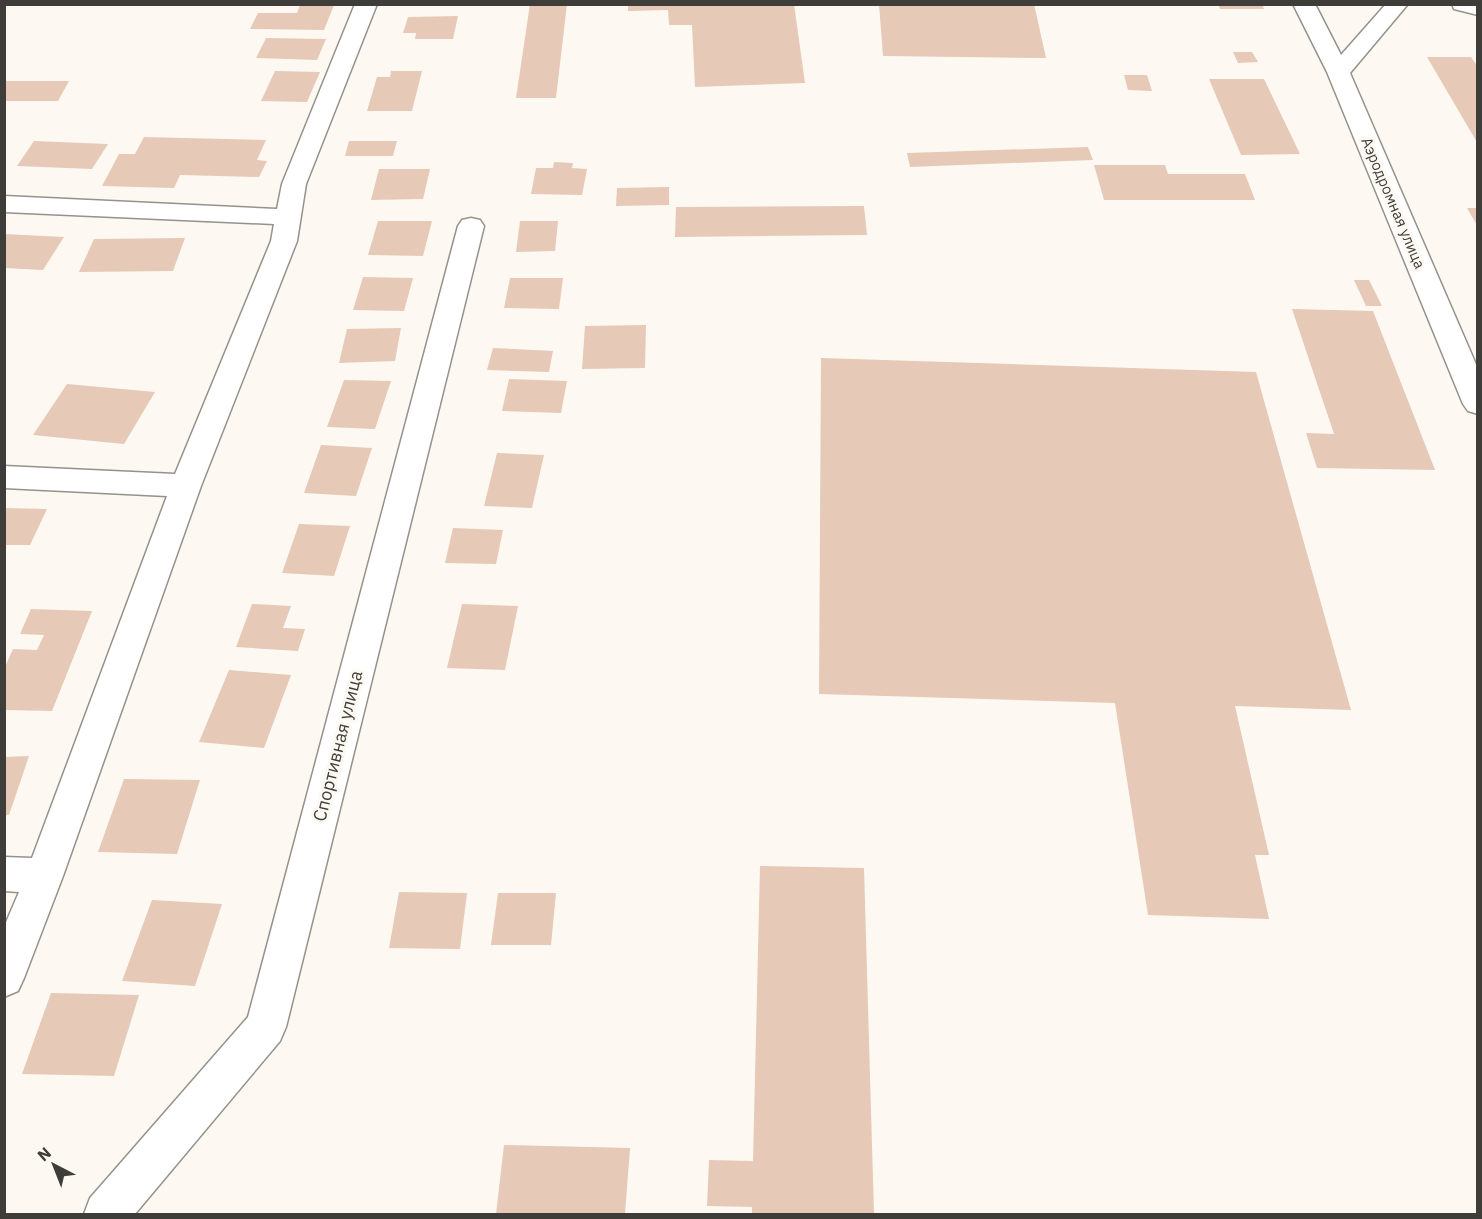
<svg xmlns="http://www.w3.org/2000/svg" width="1482" height="1219" font-family="'IBM Plex Sans',sans-serif">
  <style>
    .building { fill: #e6c9b6 }
    .lines { fill: none; stroke-linecap: round; stroke-linejoin: round }
    .minor-casing { stroke: #95918b; stroke-width: 3 }
    .minor { fill: #fff; fill-rule: evenodd }
    .labels { text-anchor: middle; stroke-width: 6; stroke-linejoin: round; paint-order: stroke }
    .far-street-label { font-size: 15px; fill: #3e3d3a; stroke: #fdf9f2 }
    .street-label { font-size: 18px; fill: #3e3d3a; stroke: #fdf9f2 }
  </style>
  <rect width="100%" height="100%" fill="#fdf9f2"/>
  <g class="building">
    <polygon points="300,4 334,5 324,30 250,29 258,13 297,13"/>
    <polygon points="530,4 567,4 556,98 516,98"/>
    <polygon points="628,4 794,4 805,83 695,87 692,25 669,25 668,10 628,11"/>
    <polygon points="879,4 1034,4 1046,58 883,56"/>
    <polygon points="1218,4 1262,4 1264,9 1220,9"/>
    <polygon points="458,16 453,39 415,39 416,33 403,33 408,17"/>
    <polygon points="266,38 326,39 317,60 256,58"/>
    <polygon points="1233,52 1252,52 1258,62 1238,63"/>
    <polygon points="1427,57 1471,57 1478,67 1478,144"/>
    <polygon points="275,71 320,72 307,102 261,101"/>
    <polygon points="391,71 422,71 412,111 367,111 377,77 390,77"/>
    <polygon points="1124,75 1147,75 1152,91 1128,90"/>
    <polygon points="1209,79 1264,79 1300,154 1241,155"/>
    <polygon points="4,81 69,81 58,101 4,101"/>
    <polygon points="144,137 266,140 257,160 267,161 259,177 180,175 174,188 102,186 119,154 135,154"/>
    <polygon points="34,141 108,144 92,169 17,166"/>
    <polygon points="349,141 397,141 393,156 345,156"/>
    <polygon points="1088,147 1093,160 910,167 907,153"/>
    <polygon points="554,162 573,163 572,168 587,169 582,195 531,194 536,168 553,168"/>
    <polygon points="1094,165 1165,165 1168,174 1245,174 1255,200 1104,200"/>
    <polygon points="379,169 430,169 423,199 371,200"/>
    <polygon points="669,187 669,205 616,206 617,188"/>
    <polygon points="864,206 867,235 675,237 676,207"/>
    <polygon points="1467,208 1478,208 1478,227"/>
    <polygon points="378,221 432,221 423,256 368,255"/>
    <polygon points="520,221 558,221 555,251 516,252"/>
    <polygon points="4,234 64,237 43,270 4,268"/>
    <polygon points="185,238 173,271 79,272 94,239"/>
    <polygon points="363,277 413,278 404,311 353,310"/>
    <polygon points="510,278 563,278 559,309 504,308"/>
    <polygon points="1354,280 1369,280 1382,306 1366,306"/>
    <polygon points="1292,309 1373,311 1435,470 1317,468 1306,433 1334,434"/>
    <polygon points="646,325 645,368 582,369 585,326"/>
    <polygon points="401,328 395,361 339,363 347,329"/>
    <polygon points="493,348 553,351 549,372 487,370"/>
    <polygon points="821,358 1256,372 1351,710 1235,706 1269,855 1255,855 1269,919 1148,915 1115,703 819,694"/>
    <polygon points="509,379 567,381 561,413 502,411"/>
    <polygon points="344,380 391,381 375,429 327,427"/>
    <polygon points="67,384 155,392 124,444 33,435"/>
    <polygon points="321,445 372,448 356,496 304,493"/>
    <polygon points="497,453 544,455 532,508 484,506"/>
    <polygon points="4,508 47,509 30,545 4,545"/>
    <polygon points="299,524 350,526 334,576 282,573"/>
    <polygon points="453,528 503,530 496,564 445,563"/>
    <polygon points="252,604 291,606 283,628 305,629 298,651 236,647"/>
    <polygon points="462,604 518,606 505,670 447,668"/>
    <polygon points="31,609 92,611 52,711 4,710 4,669 13,649 37,650 44,635 20,634"/>
    <polygon points="229,670 291,675 264,748 199,742"/>
    <polygon points="29,756 9,815 4,815 4,757"/>
    <polygon points="124,779 200,780 177,854 98,852"/>
    <polygon points="760,866 864,868 874,1214 752,1214 752,1207 707,1206 709,1160 753,1161"/>
    <polygon points="399,892 467,893 460,949 389,948"/>
    <polygon points="498,893 556,893 551,945 491,945"/>
    <polygon points="152,900 222,904 195,986 122,981"/>
    <polygon points="51,993 139,995 114,1076 22,1074"/>
    <polygon points="504,1145 630,1148 625,1214 496,1214"/>
  </g>
  <g class="lines">
    <g class="minor-casing">
      <g id="minor">
        <polygon points="355,4 377,4 306,184 297,241 201,486 63,876 24,978 18,991 4,997 4,927 19,892 4,891 4,857 32,858 167,496 4,488 4,466 175,474 271,241 274,224 4,212 4,196 277,209 282,184"/>
        <polygon points="1293,4 1315,4 1341,55 1386,4 1408,4 1350,73 1478,369 1478,414 1468,411 1463,404 1327,72"/>
        <polygon points="1452,4 1478,4 1478,15 1454,9"/>
        <polygon points="471,218 480,220 484,226 286,1027 280,1041 135,1214 84,1214 90,1198 248,1017 458,226 462,220"/>
      </g>
    </g>
    <use href="#minor" class="minor"/>
  </g>
  <g class="labels">
    <g class="far-street-label">
      <text transform="translate(1393 203) rotate(67)" y="5">Аэродромная улица</text>
    </g>
    <g class="street-label">
      <text transform="translate(338 746) rotate(-76)" y="6">Спортивная улица</text>
    </g>
  </g>
  <rect width="1482" height="1219" fill="none" stroke="#3e3d3a" stroke-width="12"/>
  <g transform="translate(54 1165) rotate(318)" stroke="#fdf9f2" stroke-width="4.5" paint-order="stroke">
  <path d="M0-4.5L10 22L0 15L-10 22Z" fill="#3e3d3a"/>
  <text y="-9" font-size="16" font-weight="bold" text-anchor="middle" fill="#3e3d3a">N</text>
  </g>
</svg>
